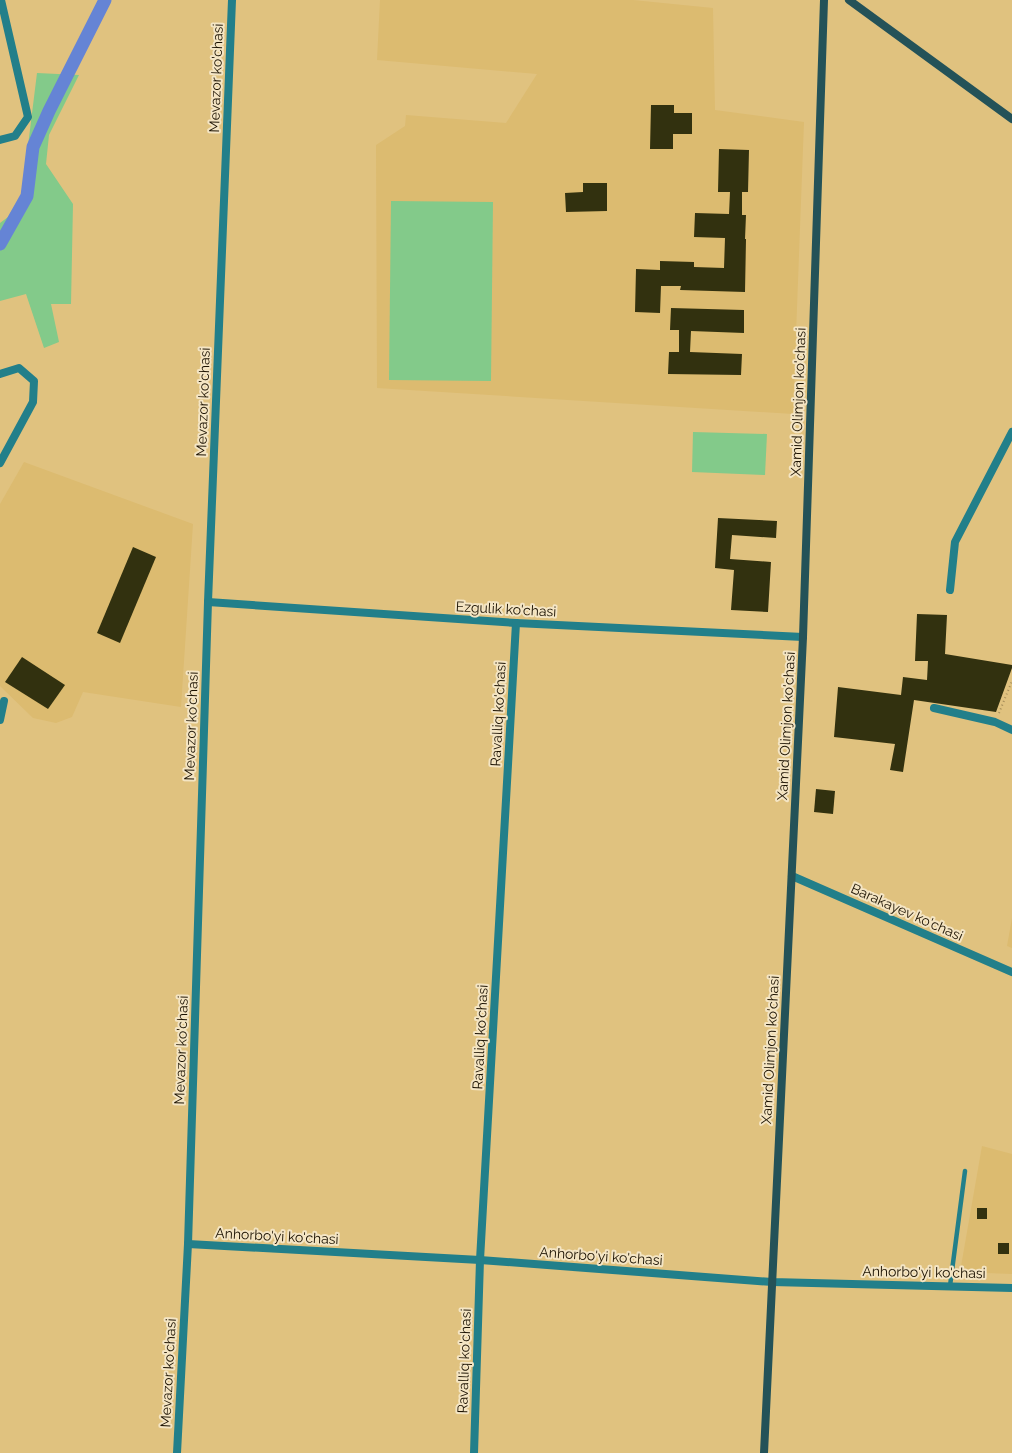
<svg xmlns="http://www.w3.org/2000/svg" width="1012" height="1453" font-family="Raleway,sans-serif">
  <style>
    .built { fill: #dcbb70 }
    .green { fill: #83ca8a }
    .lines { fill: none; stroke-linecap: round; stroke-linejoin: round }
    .canal { stroke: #6584d5; stroke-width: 13 }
    .building { fill: #32310f }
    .path { stroke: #a58d59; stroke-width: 2; stroke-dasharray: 1 3; stroke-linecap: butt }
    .lane { stroke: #227f8a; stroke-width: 4.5 }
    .street { stroke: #227f8a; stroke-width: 8 }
    .secondary { stroke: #245258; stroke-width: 8 }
    .labels { text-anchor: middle; stroke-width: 4; stroke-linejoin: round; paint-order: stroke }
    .street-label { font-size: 14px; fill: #1b1100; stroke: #f4e5c4 }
  </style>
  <rect width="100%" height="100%" fill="#e0c27f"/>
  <g class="built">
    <polygon points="380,0 633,0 713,8 715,110 804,122 793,414 377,388 376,145 405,126 406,115 506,123 537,74 377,60"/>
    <polygon points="24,462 193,524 181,707 83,692 72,717 56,723 33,718 0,686 0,504"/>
    <polygon points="1012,918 1012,948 1007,946"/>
    <polygon points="982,1146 1012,1154 1012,1274 960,1272"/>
  </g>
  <g class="green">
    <polygon points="37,73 79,75 49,135 46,164 73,204 71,304 51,304 59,342 44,348 26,294 0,301 0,223 8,217 22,194"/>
    <polygon points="391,201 493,202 491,381 389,380"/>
    <polygon points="693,432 767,434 765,475 692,472"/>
  </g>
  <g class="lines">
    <polyline class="canal" points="0,244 27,196 33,147 49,111 105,0"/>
  </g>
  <g class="building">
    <polygon points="651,105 674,105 674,113 692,113 692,134 673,134 673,149 650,149"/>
    <polygon points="719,149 749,150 748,192 742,192 742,215 746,215 745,239 746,239 745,292 680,290 681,286 661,286 660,313 635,312 636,269 660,270 660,261 694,262 694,267 724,268 725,238 694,237 695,213 729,214 730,192 718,192"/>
    <polygon points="583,183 607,183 607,211 566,212 565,193 583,192"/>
    <polygon points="671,308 744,310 744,333 691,331 690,352 742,354 741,375 668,374 669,352 679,352 679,330 670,330"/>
    <polygon points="718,518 777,521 776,538 732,535 730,559 771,562 768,612 731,610 734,570 715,568"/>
    <polygon points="133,547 156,557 120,643 97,633"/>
    <polygon points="917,614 947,615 945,654 1012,665 1012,668 996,712 914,700 903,772 890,770 895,744 834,737 838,687 901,695 903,677 927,680 928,661 915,661"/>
    <polygon points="22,657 65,685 48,709 5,682"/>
    <polygon points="816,789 835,791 833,814 814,812"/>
    <rect x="977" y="1208" width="10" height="11"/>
    <rect x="998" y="1243" width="11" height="11"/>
  </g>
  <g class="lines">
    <polyline class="path" points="999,713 1012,681"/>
    <polyline class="lane" points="950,1286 965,1171"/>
    <g class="street">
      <polyline points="0,140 15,136 28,117 1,0"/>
      <polyline points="0,374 19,368 34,381 33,402 0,463"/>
      <polyline points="950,590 955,542 1012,432"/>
      <polyline points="208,602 516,623 803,637"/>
      <polyline points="934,708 995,722 1012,730"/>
      <polyline points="0,720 4,701"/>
      <polyline points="792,876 1012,972"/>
      <polyline points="188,1244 480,1260 772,1282 1012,1288"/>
      <polyline points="177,1453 188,1244 208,602 232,0"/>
      <polyline points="474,1453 480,1260 516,623"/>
    </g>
    <g class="secondary">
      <polyline points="849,0 1012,119"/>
      <polyline points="764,1453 803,637 824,0"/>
    </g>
  </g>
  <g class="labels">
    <g class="street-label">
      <text transform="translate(216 78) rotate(-88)" y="5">Mevazor ko'chasi</text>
      <text transform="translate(203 402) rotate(-88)" y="5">Mevazor ko'chasi</text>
      <text transform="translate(798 402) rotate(-88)" y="5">Xamid Olimjon ko'chasi</text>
      <text transform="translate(506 609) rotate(3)" y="5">Ezgulik ko'chasi</text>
      <text transform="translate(498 714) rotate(-87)" y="5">Ravalliq ko'chasi</text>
      <text transform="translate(191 726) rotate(-88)" y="5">Mevazor ko'chasi</text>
      <text transform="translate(786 726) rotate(-87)" y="5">Xamid Olimjon ko'chasi</text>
      <text transform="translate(907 912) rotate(24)" y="5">Barakayev ko'chasi</text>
      <text transform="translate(480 1037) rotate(-87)" y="5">Ravalliq ko'chasi</text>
      <text transform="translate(181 1050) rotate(-88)" y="5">Mevazor ko'chasi</text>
      <text transform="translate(770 1050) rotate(-87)" y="5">Xamid Olimjon ko'chasi</text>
      <text transform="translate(277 1236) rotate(3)" y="5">Anhorbo'yi ko'chasi</text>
      <text transform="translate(601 1256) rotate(4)" y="5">Anhorbo'yi ko'chasi</text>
      <text transform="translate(924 1272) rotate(1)" y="5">Anhorbo'yi ko'chasi</text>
      <text transform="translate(464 1361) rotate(-88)" y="5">Ravalliq ko'chasi</text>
      <text transform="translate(168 1373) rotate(-87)" y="5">Mevazor ko'chasi</text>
    </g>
  </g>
</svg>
